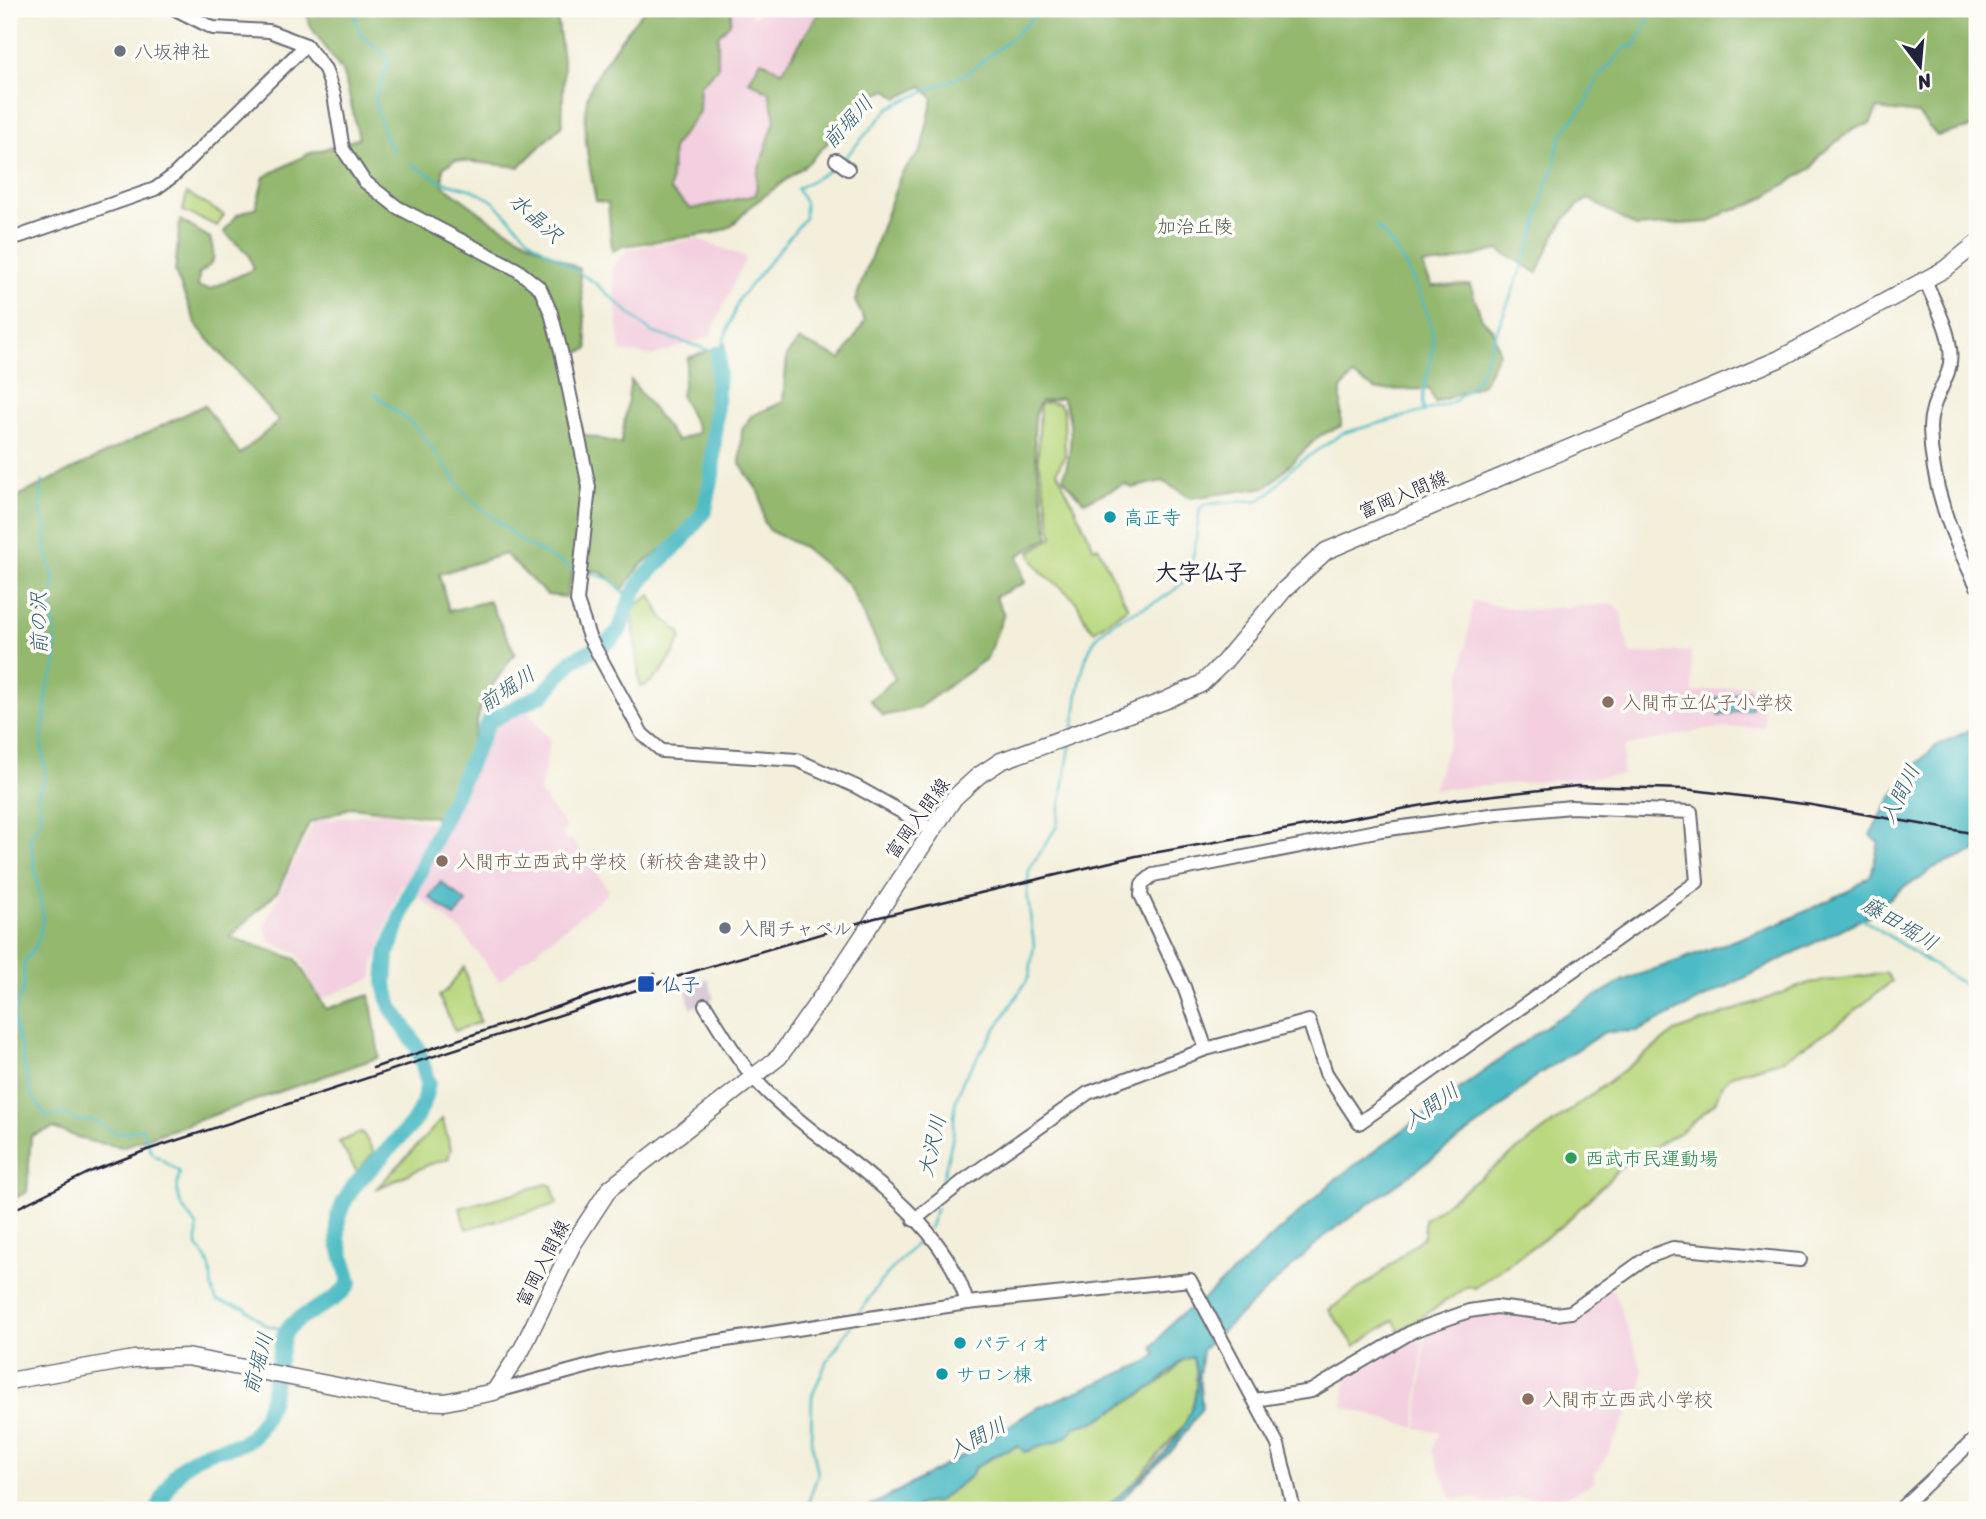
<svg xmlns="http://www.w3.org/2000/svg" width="1986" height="1519" font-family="Sriracha,'Klee One',sans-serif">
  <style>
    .built { fill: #f3cfdf }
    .industrial { fill: #cfbdce }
    .green { fill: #bad87f; stroke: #6e7d5d; stroke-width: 2 }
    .forest { fill: #93b86e; stroke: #5a6d54; stroke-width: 2 }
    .water { fill: #4dbbc5; stroke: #386e80; stroke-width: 2 }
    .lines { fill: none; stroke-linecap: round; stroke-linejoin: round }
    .stream { stroke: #4dbbc5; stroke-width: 2.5 }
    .river { stroke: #4dbbc5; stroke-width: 16 }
    .minor-casing { stroke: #6b6a73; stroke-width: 16 }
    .major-casing { stroke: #6b6a73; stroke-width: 19 }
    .minor { stroke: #fff; stroke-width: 12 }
    .major { stroke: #fff; stroke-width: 16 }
    .rail { stroke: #22223b; stroke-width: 2.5 }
    .worship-dot { fill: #6b7280; stroke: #fdfcf7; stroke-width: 2.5 }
    .culture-dot { fill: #0f9aa8; stroke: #fdfcf7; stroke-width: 2.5 }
    .education-dot { fill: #8d6e63; stroke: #fdfcf7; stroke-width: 2.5 }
    .transit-dot { fill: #1a4fb4; stroke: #fdfcf7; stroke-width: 2.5 }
    .leisure-dot { fill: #2e9e5b; stroke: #fdfcf7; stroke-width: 2.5 }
    .labels { text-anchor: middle; stroke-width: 7; stroke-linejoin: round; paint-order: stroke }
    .worship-label { font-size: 19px; fill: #5b616d; stroke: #fdfcf7; text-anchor: start }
    .park-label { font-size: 19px; fill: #50594f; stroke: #fdfcf7 }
    .street-label { font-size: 19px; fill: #22223b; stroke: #fdfcf7 }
    .culture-label { font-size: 19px; fill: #0d838f; stroke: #fdfcf7; text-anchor: start }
    .education-label { font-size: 19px; fill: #785e54; stroke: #fdfcf7; text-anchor: start }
    .transit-label { font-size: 19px; fill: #164399; stroke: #fdfcf7; text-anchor: start }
    .leisure-label { font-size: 19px; fill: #27864d; stroke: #fdfcf7; text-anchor: start }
    .water-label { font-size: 21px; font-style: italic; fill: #335f72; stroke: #fdfcf7 }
    .quarter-label { font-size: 23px; font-weight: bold; fill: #22223b; stroke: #fdfcf7 }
  </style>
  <rect width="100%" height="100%" fill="#fdfcf7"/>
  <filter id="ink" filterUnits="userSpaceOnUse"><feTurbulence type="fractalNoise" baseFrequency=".0143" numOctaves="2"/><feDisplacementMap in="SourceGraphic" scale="14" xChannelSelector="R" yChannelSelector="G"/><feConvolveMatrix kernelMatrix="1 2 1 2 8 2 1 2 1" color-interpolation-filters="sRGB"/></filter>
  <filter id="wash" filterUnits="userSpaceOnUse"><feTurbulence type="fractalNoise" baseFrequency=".00686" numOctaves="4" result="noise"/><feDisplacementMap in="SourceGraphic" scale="28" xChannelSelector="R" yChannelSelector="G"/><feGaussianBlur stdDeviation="1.57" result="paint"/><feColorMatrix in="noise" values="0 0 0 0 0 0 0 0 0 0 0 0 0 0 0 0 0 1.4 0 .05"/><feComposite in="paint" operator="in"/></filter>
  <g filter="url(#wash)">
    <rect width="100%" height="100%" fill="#f3efdb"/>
    <g class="built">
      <polygon points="732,9 749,9 753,18 763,9 812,9 818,14 781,72 749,81 769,92 775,120 757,175 756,195 691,209 670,190 673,147 699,112 700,85 718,68 718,36 730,23"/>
      <polygon points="698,239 746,257 710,336 652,356 621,351 612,267 629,249"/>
      <polygon points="1473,601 1522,610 1614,604 1621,613 1630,654 1691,651 1693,693 1750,684 1764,711 1764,727 1706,729 1624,747 1622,775 1433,790 1452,733"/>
      <polygon points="525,707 550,741 540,793 566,827 562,835 566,840 573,840 608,889 606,895 499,981 461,931 402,883 374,963 373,978 321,999 298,954 270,942 264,926 314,822 382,812 447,826 490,724 499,716"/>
      <polygon points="1613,1288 1642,1369 1642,1386 1600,1469 1594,1473 1595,1482 1559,1500 1517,1497 1487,1505 1473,1498 1452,1498 1432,1451 1440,1432 1417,1428 1426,1332 1482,1313 1562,1319 1574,1316"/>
      <polygon points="1413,1340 1423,1341 1415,1428 1343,1407 1346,1378"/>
    </g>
    <polygon class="industrial" points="708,979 714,999 691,1008 684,987"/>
    <g class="green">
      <polygon points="187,193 224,215 217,226 183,211"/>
      <path d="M 1048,402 L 1059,404 L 1064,410 L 1065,455 L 1057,471 L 1094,548 L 1098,547 L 1128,608 L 1094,631 C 1084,623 1083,612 1076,602 C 1059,580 1041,582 1030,552 L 1053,537 L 1038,457 L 1040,405 Z"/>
      <path d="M 651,595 L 662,617 L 680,632 L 681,638 C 674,655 658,683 640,687 L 632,608 Z"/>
      <polygon points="464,967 480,1022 455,1031 439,996 447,990"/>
      <polygon points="1886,973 1892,981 1836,1026 1780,1061 1732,1075 1722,1085 1715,1103 1682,1131 1624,1164 1564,1224 1475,1288 1467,1287 1399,1332 1394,1320 1355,1346 1329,1310 1381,1273 1424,1236 1424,1220 1675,1032 1809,983"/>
      <polygon points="442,1119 451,1149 448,1159 428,1165 376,1189"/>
      <polygon points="362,1132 374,1152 357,1172 339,1142"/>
      <polygon points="547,1184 552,1186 557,1204 466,1229 460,1208"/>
      <polygon points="1193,1357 1197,1364 1195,1404 1186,1423 1134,1483 1102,1510 914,1510 920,1504 937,1501 972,1475 973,1469 1011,1447 1048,1444 1068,1436 1075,1427 1096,1421 1136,1398 1170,1375 1183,1359"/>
    </g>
    <g class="forest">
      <path d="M 305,9 L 556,9 L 564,67 L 562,125 L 519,167 L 455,160 L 443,168 L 443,185 L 493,222 L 579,269 L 588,349 L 569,356 L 582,434 L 621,444 L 631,380 L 677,441 L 699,432 L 681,396 L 688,358 L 725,344 L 717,476 L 688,531 L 642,564 L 622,590 L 600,571 L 573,571 L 566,597 L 547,595 L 505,554 L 439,574 L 449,611 L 489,601 L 515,653 L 483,699 L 451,819 L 352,807 L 309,823 L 278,891 L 230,937 L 296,959 L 326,1009 L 370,995 L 379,1057 L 122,1147 L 88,1141 L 53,1128 L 31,1136 L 27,1192 L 9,1201 L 9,505 L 20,495 L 204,405 L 240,454 L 279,421 L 197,326 L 175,272 L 180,220 L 210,238 C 216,258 216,262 199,274 L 198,287 L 210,289 L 254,269 L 248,254 L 224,232 L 237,215 L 256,207 L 264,177 L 308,154 L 359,138 L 344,74 L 311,27 Z"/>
      <path d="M 645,9 L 732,9 L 730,23 L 718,36 L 718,68 L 700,85 L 699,112 L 673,147 L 670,190 L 691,209 L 756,195 L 757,175 L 775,120 L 769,92 L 749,81 L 761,60 L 782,72 L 818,14 L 812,9 L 1977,9 L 1977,126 L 1937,136 L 1918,114 L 1877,109 L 1870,124 L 1854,128 L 1820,155 L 1812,168 L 1753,204 L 1728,211 L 1710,222 L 1636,227 L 1589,199 C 1562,211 1548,248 1538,273 L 1498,250 L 1446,263 L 1422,265 L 1432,286 L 1470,285 L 1482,319 L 1493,330 L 1499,353 L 1483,384 L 1435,403 L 1429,389 L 1377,390 L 1353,376 L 1341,389 L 1341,426 L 1319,436 L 1267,487 L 1191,498 L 1162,481 L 1132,488 L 1124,484 L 1084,502 L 1063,478 C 1071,456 1076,418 1061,398 L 1040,402 C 1024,429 1046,505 1049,537 L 1018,556 L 1025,583 L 995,597 L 1004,614 L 987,658 L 918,708 L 883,716 L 870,700 L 895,679 L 848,584 L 803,547 L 770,531 L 764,522 L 760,494 L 740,464 L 742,430 L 751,416 L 783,402 L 787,355 L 799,340 L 841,359 L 865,321 L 855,301 L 901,174 L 921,151 L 933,98 L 922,86 L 898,98 L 888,90 L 874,95 L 807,164 L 751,206 L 732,226 L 714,233 L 623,246 L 612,251 L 608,203 L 596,201 C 590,167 581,133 587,99 C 591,76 629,28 645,9 Z"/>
    </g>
    <g class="water">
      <polygon points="1748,691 1752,708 1719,716 1715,699"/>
      <path d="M 1977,722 L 1977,851 L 1933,868 L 1920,879 L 1905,886 L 1868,916 L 1638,1031 L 1605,1032 L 1536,1076 L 1491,1116 L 1325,1236 L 1202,1350 L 1199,1375 L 1202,1408 L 1174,1448 L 1111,1510 L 1102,1510 C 1147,1475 1213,1419 1193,1357 L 1183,1360 L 1155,1385 L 1096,1421 L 1075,1427 L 1068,1436 L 1056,1442 L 1024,1452 L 1018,1446 L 994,1456 L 974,1468 L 972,1475 L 937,1502 L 920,1504 L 914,1510 L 864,1510 L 962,1456 L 1035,1409 L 1145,1363 L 1156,1355 L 1153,1347 L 1175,1319 L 1208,1295 L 1336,1179 L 1550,1023 L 1622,981 L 1779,924 L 1852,889 L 1871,875 L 1879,842 L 1870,835 C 1887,803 1906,771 1935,747 C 1949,737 1966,736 1977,722 Z"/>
      <polygon points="441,882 466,902 455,917 429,897"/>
    </g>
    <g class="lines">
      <g class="stream">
        <polyline points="353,9 361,35 389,58 375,101 385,137 394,151"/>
        <polyline points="843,160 890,107 968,73 1014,36 1041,9"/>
        <polyline points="411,164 440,181 473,190 493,201 534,243 595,283 651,332 719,353 739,299 805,218 805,203 797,189 835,167"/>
        <path d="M 1377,227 C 1401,250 1435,314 1433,347 C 1431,369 1420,388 1424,411"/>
        <polyline points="375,394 418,429 467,496 524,543 577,571"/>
        <path d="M 42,481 L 40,511 L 47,529 L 45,544 L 54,580 L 51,615 L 56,633 L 56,667 L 47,687 L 42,745 L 46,776 L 38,794 L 41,819 L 30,837 L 43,917 L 38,942 L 24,963 L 23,989 L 13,1016 L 29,1086 L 32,1096 L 47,1117 L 64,1114 L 77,1121 L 93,1120 L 118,1134 L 142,1128 L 152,1153 L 180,1172 C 173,1196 181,1208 197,1226 L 197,1246 C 220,1271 204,1277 217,1301 L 245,1308 L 265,1325 L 287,1330"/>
        <path d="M 584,572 C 609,576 621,583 630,606"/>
        <path d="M 1073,728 C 1078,701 1079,667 1093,643 C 1111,610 1159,611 1182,582 C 1196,565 1196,530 1200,508 L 1205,504 L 1259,500 L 1269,494 L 1294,466 L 1343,433 L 1443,406 L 1456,400 L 1478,379 L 1534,237 L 1547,182 L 1556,166 L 1556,154 L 1562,134 L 1587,102 L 1597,79 L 1627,46 L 1634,47 L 1654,9"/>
        <polyline points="1861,918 1956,980 1977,989"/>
        <polyline points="939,1195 953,1136 955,1104 963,1080 1029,977 1034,945 1027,892 1029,870 1057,826 1071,741"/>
        <polyline points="929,1228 937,1208"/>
        <polyline points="856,1317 881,1281 923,1236"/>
        <polyline points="806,1510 818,1474 811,1438 812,1396 826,1363 851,1326"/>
      </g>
      <path class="river" d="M 158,1510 C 170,1479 182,1457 218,1449 C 230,1446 242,1446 252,1436 C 272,1415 275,1377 281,1350 C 282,1344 283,1335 287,1330 C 304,1309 337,1305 350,1282 L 338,1240 L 338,1217 L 344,1202 L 354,1186 L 413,1123 L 423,1104 L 428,1083 L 418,1048 L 391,1007 L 385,984 L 387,954 L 408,897 L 489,721 L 543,694 L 573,660 L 608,642 L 619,631 L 633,594 L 644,577 L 682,540 L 705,510 L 712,475 L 719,353"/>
    </g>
  </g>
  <g filter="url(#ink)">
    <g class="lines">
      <g class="minor-casing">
        <g id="minor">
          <polyline points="175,9 213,28 269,31 306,45 325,69 334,95 343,149 364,181 397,207 516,269 540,288 551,313 561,351 589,487 577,601 589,637 642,734 662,751 797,760 857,787 932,829"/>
          <polyline points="836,160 848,169"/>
          <polyline points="9,240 155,189 173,176 306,45"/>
          <path d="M 1925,280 C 1936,307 1958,343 1948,372 C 1941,392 1930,406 1930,428 C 1931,486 1951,535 1977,586"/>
          <path d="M 705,1005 C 724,1035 742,1068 767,1092 C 832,1155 942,1211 967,1303"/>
          <polyline points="914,1220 966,1179 1088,1093 1206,1049 1309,1021 1326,1073 1359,1123 1697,882 1691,812 1571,807 1498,814 1381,830 1153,875 1142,884 1141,895 1184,987 1206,1049"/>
          <polyline points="494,1392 608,1361 687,1346 967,1303 1190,1280 1278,1445 1294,1510"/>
          <polyline points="1255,1400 1311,1391 1413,1331 1469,1311 1496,1307 1556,1314 1571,1312 1648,1257 1673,1248 1800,1260"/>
          <polyline points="1899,1510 1977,1437"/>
        </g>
      </g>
      <g class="major-casing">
        <polyline id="major" points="9,1381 134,1359 187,1357 415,1401 445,1402 494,1392 522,1349 573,1244 609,1189 779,1057 837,975 954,798 978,776 1001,761 1164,701 1201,684 1224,662 1284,590 1326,551 1779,359 1945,269 1977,243"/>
      </g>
      <use href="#minor" class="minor"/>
      <use href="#major" class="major"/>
      <g class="rail">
        <polyline points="373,1068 655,974"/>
        <polyline points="9,1212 92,1171 147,1150 701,969 875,918 1136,856 1458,799 1577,786 1685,789 1812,805 1977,834"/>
      </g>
    </g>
  </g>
  <g class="worship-dot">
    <circle cx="120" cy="51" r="7"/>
    <circle cx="725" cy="928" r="7"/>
  </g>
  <g class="culture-dot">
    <circle cx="1110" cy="517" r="7"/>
    <circle cx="960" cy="1343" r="7"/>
    <circle cx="942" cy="1374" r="7"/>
  </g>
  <g class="education-dot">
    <circle cx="1608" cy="702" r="7"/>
    <circle cx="442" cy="861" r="7"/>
    <circle cx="1528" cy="1399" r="7"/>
  </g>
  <rect class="transit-dot" x="637" y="975" width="18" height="18" rx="3.5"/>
  <circle class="leisure-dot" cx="1571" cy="1158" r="7"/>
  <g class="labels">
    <g class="worship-label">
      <text x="134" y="58">八坂神社</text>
      <text x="739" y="935">入間チャペル</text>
    </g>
    <g class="park-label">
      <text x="1195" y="233">加治丘陵</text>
    </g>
    <g class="street-label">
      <text transform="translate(1403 494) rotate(-23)" y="7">富岡入間線</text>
      <text transform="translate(917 818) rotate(-54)" y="7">富岡入間線</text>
      <text transform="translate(542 1263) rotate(-63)" y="7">富岡入間線</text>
    </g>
    <g class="culture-label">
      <text x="1124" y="524">高正寺</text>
      <text x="974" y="1350">パティオ</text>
      <text x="956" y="1381">サロン棟</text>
    </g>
    <g class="education-label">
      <text x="1622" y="709">入間市立仏子小学校</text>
      <text x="456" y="868">入間市立西武中学校（新校舎建設中）</text>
      <text x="1542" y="1406">入間市立西武小学校</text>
    </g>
    <g class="transit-label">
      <text x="662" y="991">仏子</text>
    </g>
    <g class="leisure-label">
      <text x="1585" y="1165">西武市民運動場</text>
    </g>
    <g class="water-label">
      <text transform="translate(848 122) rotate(-47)" y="7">前堀川</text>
      <text transform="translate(536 218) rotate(42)" y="7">水晶沢</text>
      <text transform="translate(39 623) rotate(-91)" y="7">前の沢</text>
      <text transform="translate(507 689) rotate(-34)" y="7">前堀川</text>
      <text transform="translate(1900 794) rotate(-64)" y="7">入間川</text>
      <text transform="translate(1900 924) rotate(31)" y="7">藤田堀川</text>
      <text transform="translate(1431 1106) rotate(-35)" y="7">入間川</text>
      <text transform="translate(932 1146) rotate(-77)" y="7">大沢川</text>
      <text transform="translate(258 1363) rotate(-75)" y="7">前堀川</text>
      <text transform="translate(977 1438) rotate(-28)" y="7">入間川</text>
    </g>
    <g class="quarter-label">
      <text x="1201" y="580">大字仏子</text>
    </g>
  </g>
  <rect width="1986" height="1519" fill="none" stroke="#fdfcf7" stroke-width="35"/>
  <g transform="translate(1920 66) rotate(164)" stroke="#fdfcf7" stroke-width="5" paint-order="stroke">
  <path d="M0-5L12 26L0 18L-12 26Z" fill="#22223b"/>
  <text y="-10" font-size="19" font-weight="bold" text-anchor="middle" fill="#22223b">N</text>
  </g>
</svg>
